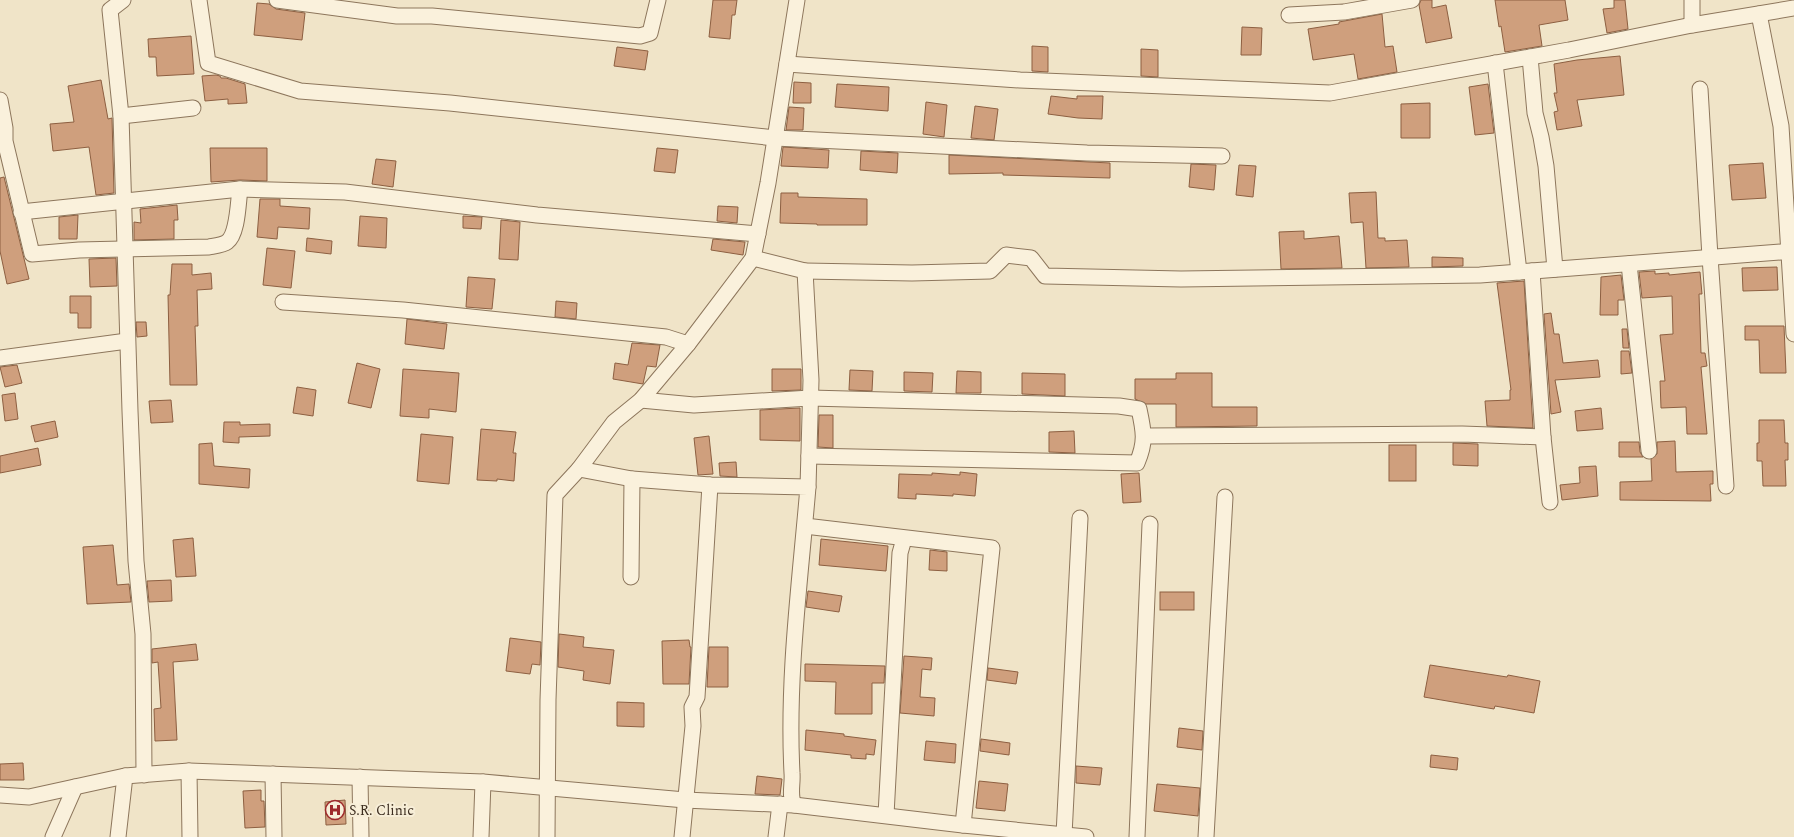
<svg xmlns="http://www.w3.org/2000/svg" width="1794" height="837" font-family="Spectral,serif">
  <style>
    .building { fill: #cf9f7d; stroke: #8d5f41 }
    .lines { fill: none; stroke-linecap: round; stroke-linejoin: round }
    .street-casing { stroke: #8d765c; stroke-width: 17 }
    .street { stroke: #faf1dc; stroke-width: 15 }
    .labels { text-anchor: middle; stroke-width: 4; stroke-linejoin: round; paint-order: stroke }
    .poi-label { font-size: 14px; fill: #3d2e20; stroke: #f7eed8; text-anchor: start }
  </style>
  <rect width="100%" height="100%" fill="#f0e4c8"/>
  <g class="building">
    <polygon points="713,0 737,0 735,15 732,15 730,39 709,37"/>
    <polygon points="1421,0 1432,0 1432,8 1446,5 1452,38 1426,43 1419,5"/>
    <polygon points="1495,0 1565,0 1568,20 1539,25 1542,46 1505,52 1501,26 1499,27"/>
    <polygon points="1614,0 1625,0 1628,29 1607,33 1603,9 1614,8"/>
    <polygon points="257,3 269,4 276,9 305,13 302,40 254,35"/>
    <polygon points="1382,14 1385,47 1393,46 1397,72 1358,79 1354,54 1313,60 1308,29 1339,24 1339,22"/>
    <polygon points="1242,27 1262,28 1261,55 1241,55"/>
    <polygon points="191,36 194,74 157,76 156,57 149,57 148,39"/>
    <polygon points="1032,46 1048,47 1048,72 1032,71"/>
    <polygon points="617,47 648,51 645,70 614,66"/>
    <polygon points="1141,49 1158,50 1158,77 1141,76"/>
    <polygon points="1620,56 1624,95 1577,100 1582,126 1557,130 1554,112 1558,111 1554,93 1557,93 1554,64 1577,60"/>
    <polygon points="216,75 220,76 221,78 226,78 245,84 247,103 228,104 228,99 205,101 202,76"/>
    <polygon points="101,80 108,119 112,118 114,193 96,195 89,147 53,151 50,124 74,122 68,86"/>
    <polygon points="794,82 811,83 811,103 793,103"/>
    <polygon points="837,84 889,87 888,111 835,107"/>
    <polygon points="1488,84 1494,133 1475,135 1469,87"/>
    <polygon points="1051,96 1077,99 1077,96 1103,96 1102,119 1078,118 1048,114"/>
    <polygon points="926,102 947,105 944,137 923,134"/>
    <polygon points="1430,103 1430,138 1401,138 1401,104"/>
    <polygon points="975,106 998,109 994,140 971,138"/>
    <polygon points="789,107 804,108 803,130 786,130"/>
    <polygon points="783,147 829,150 828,168 781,166"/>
    <polygon points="210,148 267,148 267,181 240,180 211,182"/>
    <polygon points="657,148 678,150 675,173 654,171"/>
    <polygon points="861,151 898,153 897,173 860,170"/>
    <polygon points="949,155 1110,163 1110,178 1003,175 1003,173 949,174"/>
    <polygon points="376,159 396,161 393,187 372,184"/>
    <polygon points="1763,163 1766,198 1732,200 1729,165"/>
    <polygon points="1191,164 1216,165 1214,190 1189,187"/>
    <polygon points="1239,165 1256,166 1253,197 1236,195"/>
    <polygon points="4,177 29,279 7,284 0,251 0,178"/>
    <polygon points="1376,192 1378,238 1385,238 1385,241 1407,240 1409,267 1366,268 1363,222 1351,223 1349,193"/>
    <polygon points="781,193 798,193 798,197 867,199 867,225 817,225 817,224 780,223"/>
    <polygon points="260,199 280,199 280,206 310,208 309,229 278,227 277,239 257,237"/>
    <polygon points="177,205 178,220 174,220 174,239 134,240 134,222 141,223 140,209"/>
    <polygon points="718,206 738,207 737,223 717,221"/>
    <polygon points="78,215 77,239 59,239 59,217"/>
    <polygon points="360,216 387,218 386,248 358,246"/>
    <polygon points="463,216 482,217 481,229 463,228"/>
    <polygon points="501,220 520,222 518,260 499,259"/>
    <polygon points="1304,231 1304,239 1339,236 1342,268 1281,269 1279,232"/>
    <polygon points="307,238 332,241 331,254 306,251"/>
    <polygon points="713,239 745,242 743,255 711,250"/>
    <polygon points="267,248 295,251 291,288 263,285"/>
    <polygon points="1432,257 1463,258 1463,266 1432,267"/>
    <polygon points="116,258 117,286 90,287 89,259"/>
    <polygon points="172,264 192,264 192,275 211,273 212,289 197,290 198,326 195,326 197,385 170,385 168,295 170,295"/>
    <polygon points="1777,267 1778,290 1743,291 1742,268"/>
    <polygon points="1655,271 1655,274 1669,273 1669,275 1700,272 1702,294 1699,294 1701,353 1705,353 1707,366 1701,367 1707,434 1687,434 1686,407 1661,408 1660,381 1665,381 1660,335 1673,334 1672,296 1642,298 1639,272"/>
    <polygon points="1621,275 1624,300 1618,300 1618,315 1600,315 1601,277"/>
    <polygon points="468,277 495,279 492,309 466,307"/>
    <polygon points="1524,281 1533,428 1487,426 1485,401 1510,400 1510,390 1511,390 1497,283"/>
    <polygon points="70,296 91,296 91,328 78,328 78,313 70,313"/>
    <polygon points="556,301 577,303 576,319 555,317"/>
    <polygon points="1551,313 1554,334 1559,334 1563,363 1598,360 1600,377 1555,380 1561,412 1551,414 1544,314"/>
    <polygon points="407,319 447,324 444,349 405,344"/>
    <polygon points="136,322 146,322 147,336 137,337"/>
    <polygon points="1745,326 1784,326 1786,373 1760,373 1759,340 1745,340"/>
    <polygon points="1622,329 1627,329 1629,348 1623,348"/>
    <polygon points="632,343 660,345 656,367 647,366 643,384 613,379 615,363 628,365"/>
    <polygon points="1621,351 1629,351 1632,373 1621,374"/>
    <polygon points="357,363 380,369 371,408 348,403"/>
    <polygon points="17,365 22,383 5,387 0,367"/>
    <polygon points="403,369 459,373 456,412 429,409 429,418 400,416"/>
    <polygon points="772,369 801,369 801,390 772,391"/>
    <polygon points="850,370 873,371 872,391 849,390"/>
    <polygon points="957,371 981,372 981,393 956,393"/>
    <polygon points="904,372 933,373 932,392 904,391"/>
    <polygon points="1022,373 1065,374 1065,396 1022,394"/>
    <polygon points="1176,373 1212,373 1212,407 1257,407 1257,426 1176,427 1176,404 1146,404 1135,399 1135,379 1176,379"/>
    <polygon points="297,387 316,390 313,416 293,413"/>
    <polygon points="15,393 18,419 5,421 2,395"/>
    <polygon points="171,400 173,422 151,423 149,401"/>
    <polygon points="800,408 800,441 760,440 760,410"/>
    <polygon points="1601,408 1603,429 1577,431 1575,411"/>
    <polygon points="819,415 833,415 833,448 818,447"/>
    <polygon points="1759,420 1784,420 1785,443 1788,443 1788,460 1785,460 1786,486 1763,486 1762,461 1757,461 1757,443 1759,443"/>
    <polygon points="55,421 58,437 35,442 31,426"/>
    <polygon points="224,422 240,422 240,425 270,424 270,436 239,437 239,443 223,442"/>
    <polygon points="481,429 516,432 513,453 516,453 514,481 497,479 497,481 477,480"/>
    <polygon points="1074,431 1075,453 1049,452 1049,432"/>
    <polygon points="421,434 453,437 449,484 417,481"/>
    <polygon points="709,436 713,474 698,475 694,438"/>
    <polygon points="1675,441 1676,472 1713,471 1713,484 1710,484 1711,501 1620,500 1620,482 1652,481 1651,459 1657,454 1657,442"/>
    <polygon points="1619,442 1639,442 1640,452 1643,457 1619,457"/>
    <polygon points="212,443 214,466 250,469 249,488 199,484 199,444"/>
    <polygon points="1453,443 1478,444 1478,466 1453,465"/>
    <rect x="1389" y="445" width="27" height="36"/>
    <polygon points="38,448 41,465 0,473 0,456"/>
    <polygon points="736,462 737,477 720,476 719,463"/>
    <polygon points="1596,466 1598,496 1562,500 1560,485 1580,483 1579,467"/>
    <polygon points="960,472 977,474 975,496 953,494 953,496 916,494 916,499 898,498 899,474 932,475 932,473 960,475"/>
    <polygon points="1139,473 1141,502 1123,503 1121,474"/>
    <polygon points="193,538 196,576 176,577 173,540"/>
    <polygon points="821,539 888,546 886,571 819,565"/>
    <polygon points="113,545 117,585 129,584 131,602 87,604 83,547"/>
    <polygon points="930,550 947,552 947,571 929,570"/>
    <polygon points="171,580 172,601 149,602 147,581"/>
    <polygon points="808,591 842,596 839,612 806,607"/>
    <rect x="1160" y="592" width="34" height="18"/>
    <polygon points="559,634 584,637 583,647 614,650 610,684 583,680 584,671 558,667"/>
    <polygon points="510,638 541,642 540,665 532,664 530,674 506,671"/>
    <polygon points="689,640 690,647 691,647 689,684 663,684 662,641"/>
    <polygon points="196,644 198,660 173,662 177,740 155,741 154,709 161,708 158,662 152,663 152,649"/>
    <polygon points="709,647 728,647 728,687 707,687"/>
    <polygon points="904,656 932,658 931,670 922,669 920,697 935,698 934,716 900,713"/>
    <polygon points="805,664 885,666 884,683 872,683 872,714 835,714 836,682 805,681"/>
    <polygon points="1430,665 1507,677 1508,675 1540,681 1534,713 1495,706 1494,709 1424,697"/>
    <polygon points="988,668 1018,672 1016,684 987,680"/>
    <polygon points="617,702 644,703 644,727 617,726"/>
    <polygon points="1179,728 1203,731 1202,750 1177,747"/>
    <polygon points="806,730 844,734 844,736 876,740 874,755 866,754 866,759 851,758 851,755 805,750"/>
    <polygon points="981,739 1010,743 1009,755 980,751"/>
    <polygon points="926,741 956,744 955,763 924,760"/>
    <polygon points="1431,755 1458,758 1457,770 1430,767"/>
    <polygon points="23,763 24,780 0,780 0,764"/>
    <polygon points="1076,766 1102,768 1100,785 1076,783"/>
    <polygon points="757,776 782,779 780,795 755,794"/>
    <polygon points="979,781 1008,784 1005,811 976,808"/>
    <polygon points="1157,784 1200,788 1198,816 1154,811"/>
    <polygon points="261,790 261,801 264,801 265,827 245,828 243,791"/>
    <polygon points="345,800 346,824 326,825 325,802"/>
  </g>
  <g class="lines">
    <g class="street-casing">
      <g id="street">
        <polyline points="123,0 110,10 121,116 130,411 136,561 143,634 144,775"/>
        <polyline points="199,0 208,63 300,91 450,103 775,138 1087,153 1222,156"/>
        <polyline points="277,0 397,16 432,16 640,36 650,33 658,0"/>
        <polyline points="1692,0 1692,25"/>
        <polyline points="1759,14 1781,126 1794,334"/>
        <polyline points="1289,15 1344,12 1412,0"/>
        <polyline points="1530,57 1535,113 1541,137 1546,166 1555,269"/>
        <polyline points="1495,63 1519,272"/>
        <polyline points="787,64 1020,80 1330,93 1569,50 1692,25 1794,8"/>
        <polyline points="1700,89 1710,257 1726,486"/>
        <path d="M 0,100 L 5,128 L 5,141 L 32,254 L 79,250 L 209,247 C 214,246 223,245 227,242 C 238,234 238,202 240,189"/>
        <polyline points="121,116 193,108"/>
        <polyline points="21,212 240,189 345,192 537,215 758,234"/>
        <polyline points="753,258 805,271 811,380 808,487"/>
        <polyline points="1629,264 1649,451"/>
        <polyline points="805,271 912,273 990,271 1006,255 1031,258 1045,276 1181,279 1480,275 1794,251"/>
        <polyline points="283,302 403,310 666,337 688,344"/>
        <polyline points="0,358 127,341"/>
        <path d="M 641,400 L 694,405 L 810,398 L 1119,406 L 1139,409 C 1144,432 1146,442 1137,463 L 809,456"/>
        <polyline points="1145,436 1462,434 1543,437 1532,271"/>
        <polyline points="1543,437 1550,502"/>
        <polyline points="805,526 992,548 963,825"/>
        <polyline points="631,577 632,479"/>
        <polyline points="189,771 190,837"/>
        <polyline points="273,774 274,837"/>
        <polyline points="360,777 361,837"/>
        <polyline points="0,795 29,797 125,776 189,771 483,782 685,800 794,805 963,825 1086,837"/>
        <path d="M 794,805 C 789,795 793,784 792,773 C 787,678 800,582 808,487 L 710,485 L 632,479 L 579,469 L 614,422 L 641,400 L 688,344 L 753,258 L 768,183 L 797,0"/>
        <polyline points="886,815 900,553 904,539"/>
        <polyline points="1064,835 1080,518"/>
        <polyline points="53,837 75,787"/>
        <polyline points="118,837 125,776"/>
        <polyline points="481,837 483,782"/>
        <polyline points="547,837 548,700 555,495 579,469"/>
        <polyline points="682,837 693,726 692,707 697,697 710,485"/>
        <polyline points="776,837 780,804"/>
        <polyline points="1137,837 1150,524"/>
        <polyline points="1206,837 1225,497"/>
      </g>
    </g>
    <use href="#street" class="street"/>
  </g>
  <defs>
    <g id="hospital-ring" transform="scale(1)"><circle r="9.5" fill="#f7eed8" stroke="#9e2a2b" stroke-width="1.5"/><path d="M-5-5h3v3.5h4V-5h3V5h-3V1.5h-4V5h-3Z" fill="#9e2a2b"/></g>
  </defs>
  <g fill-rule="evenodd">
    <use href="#hospital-ring" x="335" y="810"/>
  </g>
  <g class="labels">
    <g class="poi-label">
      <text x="349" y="815">S.R. Clinic</text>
    </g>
  </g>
</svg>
